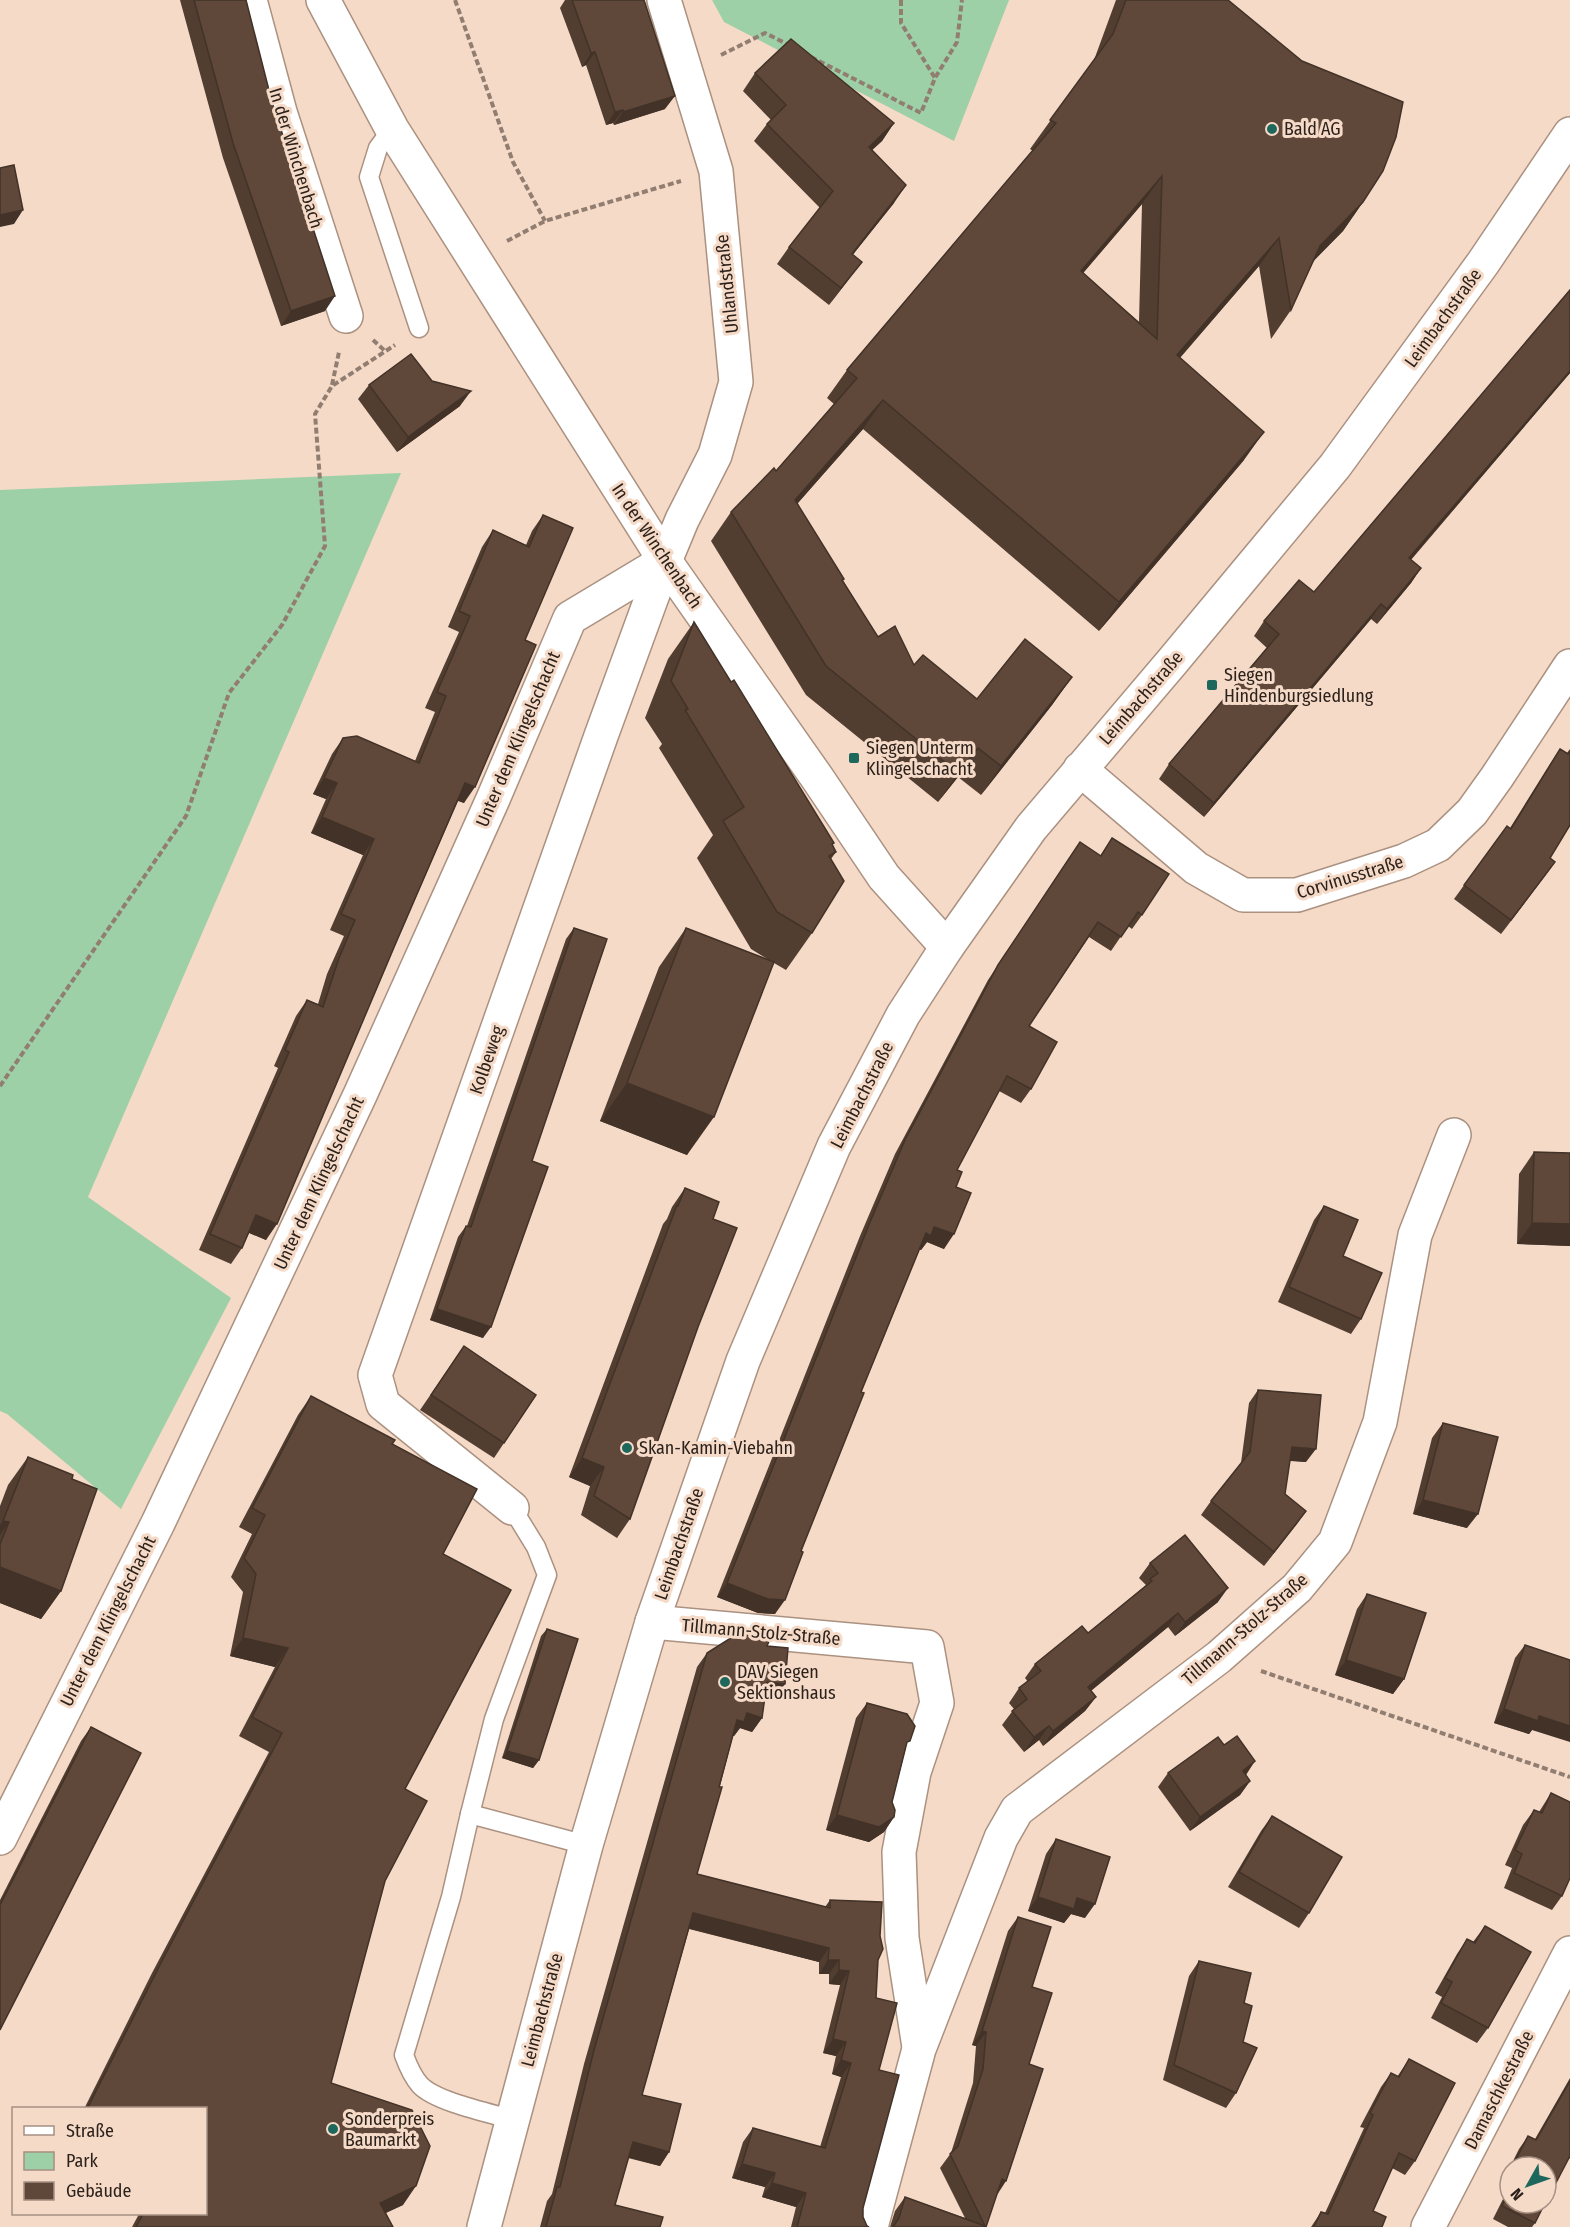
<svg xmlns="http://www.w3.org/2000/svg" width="1570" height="2227" font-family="'Fira Sans Condensed',sans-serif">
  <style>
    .green { fill: #9ed0a8 }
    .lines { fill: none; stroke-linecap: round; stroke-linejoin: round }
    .lane-casing { stroke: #ab9180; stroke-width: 21 }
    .street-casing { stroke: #ab9180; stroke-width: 36 }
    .secondary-casing { stroke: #ab9180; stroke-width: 36 }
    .path { stroke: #917e71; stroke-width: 4; stroke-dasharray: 6 3; stroke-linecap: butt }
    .lane { stroke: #fff; stroke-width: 18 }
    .street { stroke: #fff; stroke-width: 33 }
    .secondary { stroke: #fff; stroke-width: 33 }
    .wall { fill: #523e31; fill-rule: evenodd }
    .shaded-wall { fill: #423228 }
    .building { fill: #5f4839; stroke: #423228; stroke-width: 1.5; fill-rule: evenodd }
    .poi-dot { fill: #1e675d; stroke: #f6dac8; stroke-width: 2 }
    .labels { text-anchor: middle; stroke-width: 6; stroke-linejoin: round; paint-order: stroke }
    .poi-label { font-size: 18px; fill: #2c221b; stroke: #f6dac8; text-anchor: start }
    .street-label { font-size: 18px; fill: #2c221b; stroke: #f6dac8 }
  </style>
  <rect width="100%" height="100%" fill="#f6dac8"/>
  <g class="green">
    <polygon points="712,0 1009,0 954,141 724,22"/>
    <polygon points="401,473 88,1197 231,1298 121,1509 7,1414 0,1411 0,490"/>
  </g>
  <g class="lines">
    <g class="lane-casing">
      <g id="lane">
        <polyline points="392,129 378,148 369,177 419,328"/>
        <path d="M 512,1508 L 536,1547 L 547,1575 L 494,1719 L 470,1814 L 451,1897 L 404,2055 C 408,2066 412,2076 420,2085 C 436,2102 490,2113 514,2120"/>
        <polyline points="470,1814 586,1845"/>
      </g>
    </g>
    <g class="street-casing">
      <g id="street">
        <polyline points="250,0 280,112 346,316"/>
        <polyline points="323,0 392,129 665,561 818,779 884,877 947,947"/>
        <polyline points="1080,769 1196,868 1243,895 1297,895 1404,861 1438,845 1472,812 1497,777 1570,666"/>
        <polyline points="512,1508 383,1404 375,1375 601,736 665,561 682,520 715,455 736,382 716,171 664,0"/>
        <polyline points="652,1622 927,1647 937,1703 914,1772 899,1852 902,1938 919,2047"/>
        <polyline points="0,1838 158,1523 360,1095 493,799 570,618 665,561"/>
        <polyline points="871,2227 919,2049 1001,1838 1017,1810 1219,1657 1297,1588 1335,1542 1380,1422 1415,1235 1454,1135"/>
        <polyline points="1428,2227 1570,1953"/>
      </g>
    </g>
    <g class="secondary-casing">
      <polyline id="secondary" points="484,2227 586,1845 652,1622 743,1361 834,1146 903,1015 947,947 1031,828 1172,662 1335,466 1483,263 1570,134"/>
    </g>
    <g class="path">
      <polyline points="455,0 513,162 545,221"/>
      <polyline points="901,0 901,23 935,78"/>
      <polyline points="721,55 765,33 789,45"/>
      <polyline points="811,57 921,113 935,78 957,42 962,0"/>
      <polyline points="507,241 545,221 681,181"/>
      <polyline points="373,340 385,351"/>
      <polyline points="332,385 339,352"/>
      <polyline points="0,1086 186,816 229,693 282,625 325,546 315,414 332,386 395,345"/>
      <polyline points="1261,1671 1570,1777"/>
    </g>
    <use href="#lane" class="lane"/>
    <use href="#street" class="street"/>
    <use href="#secondary" class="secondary"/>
  </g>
  <g class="wall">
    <polygon points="180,0 246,0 325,311 281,326 223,158"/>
    <polygon points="565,0 644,0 665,109 614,125 613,123 606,125 586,65 582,67 560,8"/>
    <path d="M 1116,0 L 1228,0 L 1363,202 L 1343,231 L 1313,261 L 1291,310 L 1271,339 L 1259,266 L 1180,358 L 1244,460 L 1099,631 L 863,429 L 797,504 L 844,579 L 843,581 L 878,637 L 914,665 L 977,699 L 1072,677 L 1052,705 L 981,795 L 958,777 L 938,802 L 806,695 L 711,541 L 731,512 L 776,471 L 834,404 L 827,398 L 847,370 L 1033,151 L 1030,149 L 1094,60 ZM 1142,204 L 1139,322 L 1083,273 Z"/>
    <polygon points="755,73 894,123 882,141 872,150 894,203 853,254 849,279 829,305 777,264 789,247 820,208 754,141 767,124 771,120 743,91"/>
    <polygon points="1570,290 1570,373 1411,560 1421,568 1411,583 1377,624 1371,619 1204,817 1159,779 1169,764 1267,648 1254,636 1264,621 1314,592"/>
    <polygon points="432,381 460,406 397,452 358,399 369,385"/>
    <polygon points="543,515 525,640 464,803 458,801 266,1240 249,1233 242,1248 231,1264 199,1250 278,1068 274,1066 296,1016 307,1000 318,1004 327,974 344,936 330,930 363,855 311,833 326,799 313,794 332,754 343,738 415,761 435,712 425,708 459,632 448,627 482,547 493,530 526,545 532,531"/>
    <polygon points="694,622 836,852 831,859 812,933 786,970 774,963 687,1155 600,1121 659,967 686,928 769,960 751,949 697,858 713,835 659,748 662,744 645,718 668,659"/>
    <polygon points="1560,749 1567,753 1570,749 1570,825 1550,858 1555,862 1501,934 1454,899 1507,826 1510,828 1550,764"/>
    <polygon points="1112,838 1142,915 1132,929 1128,926 1111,951 1089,937 1029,1026 1031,1089 1021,1103 999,1091 957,1170 956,1187 944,1249 927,1242 921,1250 919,1249 861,1392 775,1614 758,1613 717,1597 860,1236 895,1154 988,980 1070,857 1100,856"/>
    <polygon points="574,928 532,1161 483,1338 430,1320 458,1237 466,1226 467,1226 566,939"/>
    <polygon points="1534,1152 1570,1153 1570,1246 1517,1244 1519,1174"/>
    <polygon points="685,1188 713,1219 698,1327 630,1519 617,1538 581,1515 590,1486 569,1477 663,1224 667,1219 672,1207"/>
    <polygon points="1324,1206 1343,1256 1361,1319 1351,1334 1278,1302 1314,1220"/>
    <polygon points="464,1346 536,1395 494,1458 420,1410"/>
    <polygon points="1258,1390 1306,1462 1290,1461 1285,1494 1306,1511 1264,1566 1201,1515 1211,1501 1241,1463 1249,1403"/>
    <polygon points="311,1396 392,1444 443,1554 405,1789 385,1881 331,2083 403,2205 386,2213 393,2227 132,2227 139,2214 206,2214 206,2109 84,2109 152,1973 269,1752 239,1736 275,1667 230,1656 243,1592 231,1577 252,1534 239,1527 298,1415"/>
    <polygon points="1443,1423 1467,1528 1413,1514 1432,1438"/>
    <polygon points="28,1457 72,1479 61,1591 41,1619 0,1603 0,1506 8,1485"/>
    <polygon points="1150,1563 1218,1602 1175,1636 1168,1627 1091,1691 1096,1697 1085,1711 1043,1746 1039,1740 1024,1752 1002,1725 1014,1709 1009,1703 1019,1688 1028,1682 1025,1678 1035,1664 1088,1633 1146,1585 1139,1578"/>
    <polygon points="1367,1594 1404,1679 1393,1694 1335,1675 1357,1609"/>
    <polygon points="547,1629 539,1760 533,1768 502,1758 541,1636"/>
    <polygon points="1525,1645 1532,1730 1529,1734 1494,1723 1515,1658"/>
    <polygon points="767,1646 775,1698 765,1697 762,1718 752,1732 740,1728 734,1736 733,1736 697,1874 825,1907 830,1900 878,1960 876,1998 879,2070 863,2208 863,2217 867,2226 869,2227 791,2227 796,2207 762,2197 765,2187 732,2178 743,2142 753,2128 820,2147 841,2077 832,2074 836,2056 823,2053 840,1985 829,1984 829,1974 819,1974 819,1962 689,1929 642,2095 669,2152 660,2166 628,2158 615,2205 660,2227 540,2227 547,2201 552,2194 584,2064 697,1667 707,1653"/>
    <polygon points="867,1703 906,1747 892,1802 894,1817 884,1832 869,1842 826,1830 856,1718"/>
    <polygon points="91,1727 0,2030 0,1900 81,1741"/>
    <polygon points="1168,1773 1246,1775 1250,1781 1240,1795 1190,1831 1158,1787"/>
    <polygon points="1551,1793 1562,1896 1552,1910 1504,1888 1512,1868 1505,1865 1523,1825 1534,1810 1539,1812"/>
    <polygon points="1272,1816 1309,1913 1299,1928 1228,1887 1261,1831"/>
    <polygon points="1056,1839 1085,1918 1071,1914 1064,1923 1028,1911 1046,1854"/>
    <polygon points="1018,1917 1032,1987 1029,2064 997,2194 986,2227 890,2227 895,2211 905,2197 965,2218 940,2168 951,2153 973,2083 976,2046 972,2045 1008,1931"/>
    <polygon points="1485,1926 1488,2028 1477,2043 1431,2018 1442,1997 1435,1993 1457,1954 1467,1939 1473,1942"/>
    <polygon points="1199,1961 1244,2003 1243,2042 1236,2093 1226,2108 1163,2080 1189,1976"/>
    <polygon points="1409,2059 1415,2161 1405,2175 1392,2168 1373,2211 1382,2227 1311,2227 1321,2212 1325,2213 1364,2128 1360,2127 1381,2087 1391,2073 1397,2077"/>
    <polygon points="1570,2078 1570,2159 1569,2158 1546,2167 1510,2167 1519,2149 1528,2136 1535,2139"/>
    <polygon points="1510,2167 1510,2203 1535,2223 1532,2227 1508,2227 1493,2219 1509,2187 1502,2183"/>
  </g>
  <g class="shaded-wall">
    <polygon points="595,52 586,65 582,67 591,53"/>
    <polygon points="675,96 665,109 614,125 623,112"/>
    <polygon points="623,110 613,123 606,125 615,112"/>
    <polygon points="894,123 882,141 857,164 869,147"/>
    <polygon points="1162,176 1142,204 1061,299 1081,271"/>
    <polygon points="906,185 894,203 840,271 852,254"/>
    <polygon points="1363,202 1343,231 1300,275 1320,246"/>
    <polygon points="23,210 14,224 0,227 0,215"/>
    <polygon points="1279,238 1259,266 1157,384 1177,355"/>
    <polygon points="862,262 849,279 829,305 841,288"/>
    <polygon points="335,296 325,311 281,326 291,311"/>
    <polygon points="1570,371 1570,373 1399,573 1409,558"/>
    <polygon points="471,391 460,406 397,452 408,437"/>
    <polygon points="883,400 863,429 775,529 795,500"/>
    <polygon points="1264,432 1244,460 1099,631 1119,602"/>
    <polygon points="1421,568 1411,583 1377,624 1387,609"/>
    <polygon points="1381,604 1371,619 1204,817 1214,803"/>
    <polygon points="1072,677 1052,705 981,795 1001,766"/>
    <polygon points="978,748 958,777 938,802 958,773"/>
    <polygon points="324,778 337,783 326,799 313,794"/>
    <polygon points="465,783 475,787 464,803 454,799"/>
    <polygon points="322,817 374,839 363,855 311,833"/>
    <polygon points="1555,862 1545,876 1501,934 1511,920"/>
    <polygon points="627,1083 714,1117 687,1155 600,1121"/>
    <polygon points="256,1215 277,1224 266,1240 245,1231"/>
    <polygon points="1532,1223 1570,1224 1570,1246 1517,1244"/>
    <polygon points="934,1227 954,1234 944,1249 927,1242 921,1250 916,1248 926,1233"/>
    <polygon points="437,1309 491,1327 483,1338 430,1320"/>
    <polygon points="1292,1447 1316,1449 1306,1462 1283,1460"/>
    <polygon points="582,1458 604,1467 590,1486 569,1477"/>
    <polygon points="1423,1500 1478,1514 1467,1528 1413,1514"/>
    <polygon points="1306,1511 1297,1524 1264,1566 1274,1552"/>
    <polygon points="3,1521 9,1522 0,1535 0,1525"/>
    <polygon points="0,1567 61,1591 41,1619 0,1603"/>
    <polygon points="727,1583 785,1600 775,1614 758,1613 717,1597"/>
    <polygon points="1228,1588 1218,1602 1175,1636 1185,1622"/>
    <polygon points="1178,1613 1168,1627 1077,1702 1088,1687"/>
    <polygon points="243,1638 288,1648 275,1667 230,1656"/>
    <polygon points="1346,1660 1404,1679 1393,1694 1335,1675"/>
    <polygon points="767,1682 785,1684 775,1698 757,1696"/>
    <polygon points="1096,1697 1085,1711 1043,1746 1053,1731"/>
    <polygon points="1504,1709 1539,1716 1570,1726 1570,1742 1532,1730 1529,1734 1494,1723"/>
    <polygon points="747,1713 762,1718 752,1732 740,1728 734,1736 727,1734 737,1720"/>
    <polygon points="1049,1726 1039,1740 1024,1752 1034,1737"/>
    <polygon points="507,1751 539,1760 533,1768 502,1758"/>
    <polygon points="1255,1761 1246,1775 1243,1771"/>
    <polygon points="1250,1781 1240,1795 1190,1831 1200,1817"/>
    <polygon points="837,1815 894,1817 884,1832 869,1842 826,1830"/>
    <polygon points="1038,1897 1077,1898 1095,1904 1085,1918 1071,1914 1064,1923 1028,1911"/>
    <polygon points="693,1913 829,1948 819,1962 683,1927"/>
    <polygon points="828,1960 839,1960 829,1974 819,1974"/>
    <polygon points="839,1970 849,1971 840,1985 829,1984"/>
    <polygon points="982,2031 986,2032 976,2046 972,2045"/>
    <polygon points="833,2039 846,2042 836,2056 823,2053"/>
    <polygon points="841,2060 851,2063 841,2077 832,2074"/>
    <polygon points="633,2142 669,2152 660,2166 623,2156"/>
    <polygon points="742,2164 775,2173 765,2187 732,2178"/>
    <polygon points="1002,2179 1006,2181 997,2195"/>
    <polygon points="772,2183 806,2193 796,2207 762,2197"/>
    <polygon points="416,2186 403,2205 367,2221 380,2203"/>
  </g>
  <g class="building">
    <polygon points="194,0 246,0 272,102 335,296 291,311 233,143"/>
    <polygon points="572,0 644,0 675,96 623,112 623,110 615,112 595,52 591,53"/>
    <path d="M 1126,0 L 1228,0 L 1302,61 L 1403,102 L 1396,137 L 1383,171 L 1363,202 L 1320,246 L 1291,310 L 1279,238 L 1177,355 L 1264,432 L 1119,602 L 883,400 L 795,500 L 844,579 L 842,580 L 878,637 L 895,626 L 914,665 L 923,655 L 977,699 L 1025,639 L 1072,677 L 1001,766 L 978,748 L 958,773 L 826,666 L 731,512 L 774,468 L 776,471 L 857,378 L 847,370 L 1056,123 L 1050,120 L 1113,34 ZM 1162,176 L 1157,339 L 1081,271 Z"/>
    <polygon points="791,39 894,123 869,147 906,185 852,254 862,262 841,288 789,247 833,191 767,124 786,105 755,73"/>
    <polygon points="14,165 23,210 0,215 0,168"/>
    <polygon points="1570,290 1570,371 1409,558 1421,568 1387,609 1381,604 1214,803 1169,764 1279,634 1264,621 1299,580 1314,592"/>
    <polygon points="411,354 432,381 471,391 408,437 369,385"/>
    <polygon points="543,515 573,528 525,640 536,645 475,787 465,783 395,945 277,1224 256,1215 242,1248 210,1234 289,1052 285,1050 307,1000 323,1007 339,958 355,920 341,914 374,839 322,817 337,783 324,778 343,738 357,736 419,763 446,696 437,692 470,616 459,611 493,530 529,547"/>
    <polygon points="694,622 731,682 734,680 834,843 832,844 836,852 829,856 844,881 812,933 777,912 723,821 744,807 685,710 688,709 671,681"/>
    <polygon points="1560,749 1568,754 1570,751 1570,825 1550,858 1555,862 1511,920 1464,885 1507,826 1511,829"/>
    <polygon points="1112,838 1169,874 1142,915 1138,912 1121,937 1098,922 1029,1026 1057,1042 1031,1089 1007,1076 957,1170 962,1172 956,1187 971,1193 954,1234 934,1227 931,1236 926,1233 861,1392 864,1393 801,1551 803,1552 785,1600 768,1599 727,1583 870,1222 905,1140 998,965 1080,842 1101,856"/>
    <polygon points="574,928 607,939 532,1161 548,1167 491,1327 437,1309 466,1226 471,1227"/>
    <polygon points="686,928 774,962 714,1117 627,1083"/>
    <polygon points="1534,1152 1570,1153 1570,1224 1532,1223"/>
    <polygon points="685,1188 719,1202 713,1219 737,1228 698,1327 630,1519 594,1496 604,1467 582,1458 677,1205 678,1206"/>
    <polygon points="1324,1206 1358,1220 1343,1256 1382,1273 1361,1319 1289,1287"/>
    <polygon points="464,1346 536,1395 504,1443 431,1395"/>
    <polygon points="1258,1390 1321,1395 1316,1449 1292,1447 1285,1494 1306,1511 1274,1552 1211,1501 1250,1452"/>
    <polygon points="311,1396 395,1440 392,1444 477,1489 443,1554 511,1590 405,1789 427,1801 385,1881 331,2083 412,2110 430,2146 416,2186 380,2203 393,2227 136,2227 143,2214 206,2214 206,2109 87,2109 165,1955 282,1733 252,1717 288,1648 243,1638 256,1574 244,1558 265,1515 252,1508"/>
    <polygon points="1443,1423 1498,1437 1478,1514 1423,1500"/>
    <polygon points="28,1457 73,1475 72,1479 97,1489 61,1591 0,1567 0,1544 9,1522 3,1521"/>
    <polygon points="1185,1535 1228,1588 1185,1622 1178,1613 1088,1687 1096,1697 1053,1731 1049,1726 1034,1737 1012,1711 1027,1699 1019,1688 1041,1671 1035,1664 1082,1626 1088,1633 1152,1581 1150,1579 1158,1573 1150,1563"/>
    <polygon points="1367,1594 1426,1613 1404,1679 1346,1660"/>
    <polygon points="547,1629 578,1639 539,1760 507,1751"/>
    <polygon points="737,1634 771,1637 767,1646 788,1648 785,1684 767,1682 762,1718 747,1713 744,1722 737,1720 719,1787 722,1787 697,1874 830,1908 830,1900 882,1902 880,1936 883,1949 878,1960 876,1998 897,2003 879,2070 899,2075 863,2208 863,2217 867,2226 869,2227 797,2227 806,2193 772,2183 775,2173 742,2164 753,2128 825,2148 851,2063 841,2060 846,2042 833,2039 849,1971 839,1970 839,1960 828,1960 829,1948 693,1913 642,2095 681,2104 669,2152 633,2142 615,2205 663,2217 660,2227 546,2227 557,2187 560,2187 594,2050 707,1653"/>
    <polygon points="1525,1645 1570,1660 1570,1726 1539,1716 1538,1721 1504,1709"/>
    <polygon points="867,1703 907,1714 915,1726 910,1741 907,1742 892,1802 895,1810 894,1817 879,1827 837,1815"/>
    <polygon points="91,1727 141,1753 0,2030 0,1905"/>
    <polygon points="1237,1736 1255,1761 1243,1771 1250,1781 1200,1817 1168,1773 1218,1737 1224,1745"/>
    <polygon points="1551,1793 1570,1802 1570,1878 1562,1896 1514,1873 1522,1854 1515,1850 1534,1810 1542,1813"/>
    <polygon points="1272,1816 1342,1857 1309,1913 1239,1872"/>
    <polygon points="1056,1839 1110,1857 1095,1904 1077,1898 1074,1909 1038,1897"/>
    <polygon points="1018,1917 1051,1927 1032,1987 1052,1993 1029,2064 1043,2069 1006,2181 1002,2179 986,2227 893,2227 899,2218 905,2197 985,2226 950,2154 958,2146 983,2069 986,2032 982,2031"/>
    <polygon points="1485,1926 1531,1952 1488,2028 1441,2003 1452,1982 1445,1978 1467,1939 1475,1943"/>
    <polygon points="1199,1961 1251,1973 1244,2003 1252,2006 1243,2042 1257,2048 1236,2093 1174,2065"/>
    <polygon points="1409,2059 1455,2083 1415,2161 1399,2153 1373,2211 1386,2217 1382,2227 1314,2227 1321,2212 1328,2214 1373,2115 1370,2113 1391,2073 1399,2077"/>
    <polygon points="1570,2081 1570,2156 1546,2202 1546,2167 1512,2167 1528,2136 1536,2140"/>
    <polygon points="1510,2189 1510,2203 1545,2203 1535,2223 1502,2206"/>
  </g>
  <g class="poi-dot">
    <circle cx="1272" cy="129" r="6"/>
    <rect x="1206" y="679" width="12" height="12" rx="3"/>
    <rect x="848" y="752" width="12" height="12" rx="3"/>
    <circle cx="627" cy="1448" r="6"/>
    <circle cx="725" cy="1682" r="6"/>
    <circle cx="333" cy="2129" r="6"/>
  </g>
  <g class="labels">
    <g class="poi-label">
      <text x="1284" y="135">Bald AG</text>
      <text x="1224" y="681">Siegen<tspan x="1224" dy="21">Hindenburgsiedlung</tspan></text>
      <text x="866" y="754">Siegen Unterm<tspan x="866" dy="21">Klingelschacht</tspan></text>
      <text x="639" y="1454">Skan-Kamin-Viebahn</text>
      <text x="737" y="1678">DAV Siegen<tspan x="737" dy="21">Sektionshaus</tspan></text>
      <text x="345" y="2125">Sonderpreis<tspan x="345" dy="21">Baumarkt</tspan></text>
    </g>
    <g class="street-label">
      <text transform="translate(296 158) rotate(73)" y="6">In der Winchenbach</text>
      <text transform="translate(727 284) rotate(-96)" y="6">Uhlandstraße</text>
      <text transform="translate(1443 318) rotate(-54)" y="6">Leimbachstraße</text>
      <text transform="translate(657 546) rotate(56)" y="6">In der Winchenbach</text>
      <text transform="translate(1141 698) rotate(-49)" y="6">Leimbachstraße</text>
      <text transform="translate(518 739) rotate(-67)" y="6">Unter dem Klingelschacht</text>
      <text transform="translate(1350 877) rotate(-17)" y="6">Corvinusstraße</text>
      <text transform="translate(487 1060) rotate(-71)" y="6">Kolbeweg</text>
      <text transform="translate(862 1095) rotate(-63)" y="6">Leimbachstraße</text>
      <text transform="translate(319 1183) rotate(-65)" y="6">Unter dem Klingelschacht</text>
      <text transform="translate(679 1544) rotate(-71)" y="6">Leimbachstraße</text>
      <text transform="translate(108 1621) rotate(-63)" y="6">Unter dem Klingelschacht</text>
      <text transform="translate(1245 1629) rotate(-41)" y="6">Tillmann-Stolz-Straße</text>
      <text transform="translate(761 1632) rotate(5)" y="6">Tillmann-Stolz-Straße</text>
      <text transform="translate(542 2010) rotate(-75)" y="6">Leimbachstraße</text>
      <text transform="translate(1499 2090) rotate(-63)" y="6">Damaschkestraße</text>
    </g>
  </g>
  <rect x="12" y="2107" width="195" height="108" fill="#f6dac8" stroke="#a59083" stroke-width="1.5"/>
  <rect x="24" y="2126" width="30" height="9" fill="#ffffff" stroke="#a59083" stroke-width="1.5"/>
  <text x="66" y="2137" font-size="18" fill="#2c221b">Straße</text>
  <rect x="24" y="2152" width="30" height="18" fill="#9ed0a8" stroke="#a59083" stroke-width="1.5"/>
  <text x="66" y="2167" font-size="18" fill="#2c221b">Park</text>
  <rect x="24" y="2182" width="30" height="18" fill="#5f4839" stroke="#a59083" stroke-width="1.5"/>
  <text x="66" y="2197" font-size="18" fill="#2c221b">Gebäude</text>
  <g transform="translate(1528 2185) rotate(230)"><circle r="28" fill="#f6dac8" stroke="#a59083" stroke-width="1.5"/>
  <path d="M0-4.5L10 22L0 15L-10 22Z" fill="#1e675d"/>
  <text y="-9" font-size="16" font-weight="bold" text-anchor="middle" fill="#2c221b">N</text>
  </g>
</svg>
